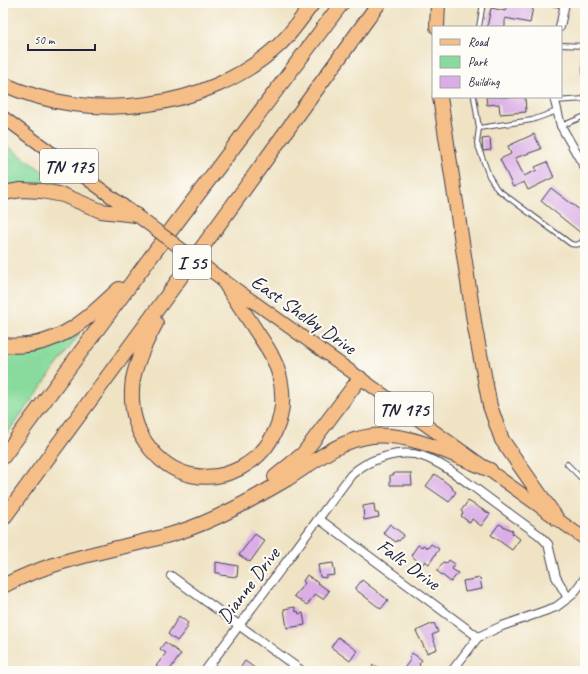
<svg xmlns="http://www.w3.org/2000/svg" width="588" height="674" font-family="Caveat,sans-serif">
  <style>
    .green { fill: #88db9d; stroke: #557e6c }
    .building { fill: #daade6 }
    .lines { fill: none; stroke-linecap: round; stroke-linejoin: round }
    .lane-casing { stroke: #413f50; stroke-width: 6 }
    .street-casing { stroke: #413f50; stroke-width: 10 }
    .primary-casing { stroke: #413f50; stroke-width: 14 }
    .highway-casing { stroke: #413f50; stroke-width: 16 }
    .lane { stroke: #fff; stroke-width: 4 }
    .street { stroke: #fff; stroke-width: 8 }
    .primary { stroke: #f6be87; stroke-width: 12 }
    .highway { stroke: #f6be87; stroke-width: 14 }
    .primary-bridge-casing { stroke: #413f50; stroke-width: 14; stroke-linecap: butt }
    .primary-bridge { stroke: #f6be87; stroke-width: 12 }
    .labels { text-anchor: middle; stroke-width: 4; stroke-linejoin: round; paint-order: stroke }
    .shield { fill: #fdfcf7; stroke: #646373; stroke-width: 1 }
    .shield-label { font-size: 19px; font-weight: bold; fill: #22223b }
    .street-label { font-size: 20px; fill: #22223b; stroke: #fdfcf7 }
  </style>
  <rect width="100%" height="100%" fill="#fdfcf7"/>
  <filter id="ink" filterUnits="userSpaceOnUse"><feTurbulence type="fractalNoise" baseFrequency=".025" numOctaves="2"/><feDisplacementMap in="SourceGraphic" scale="8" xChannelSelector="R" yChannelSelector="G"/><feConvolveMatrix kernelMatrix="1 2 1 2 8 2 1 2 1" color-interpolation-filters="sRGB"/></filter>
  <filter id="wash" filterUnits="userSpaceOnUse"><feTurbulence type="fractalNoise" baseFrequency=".012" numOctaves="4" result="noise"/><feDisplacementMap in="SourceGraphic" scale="16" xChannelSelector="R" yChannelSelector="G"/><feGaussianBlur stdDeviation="0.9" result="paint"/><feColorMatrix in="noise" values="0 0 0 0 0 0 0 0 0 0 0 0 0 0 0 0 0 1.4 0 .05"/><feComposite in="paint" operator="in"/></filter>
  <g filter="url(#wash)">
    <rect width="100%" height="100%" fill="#efe3c4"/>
    <g class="green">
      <polygon points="3,143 62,185 60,189 3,187"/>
      <polygon points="80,333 76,339 3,439 3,350 54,344"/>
    </g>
    <g id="blocks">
      <g class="building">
        <polygon points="507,3 520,3 533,7 530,23 505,18 505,27 487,27 491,8 505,11"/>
        <polygon points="582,49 585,49 585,96 583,96"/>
        <polygon points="486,97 525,97 526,112 500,114 499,104 487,105"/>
        <polygon points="534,134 541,149 515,158 524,176 537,170 535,167 547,162 554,177 528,190 524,182 513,187 500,159 511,154 508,146"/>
        <polygon points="490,138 491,150 483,151 482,139"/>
        <polygon points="551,188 585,214 585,230 582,234 541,201"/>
        <polygon points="394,473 411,473 412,485 390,485 390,475 394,475"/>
        <polygon points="435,474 453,488 452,489 456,492 449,502 426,486"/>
        <polygon points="468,501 490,514 481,526 472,519 470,523 461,516 463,513 461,511"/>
        <polygon points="374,504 375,513 378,513 379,517 364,520 363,506"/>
        <polygon points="390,524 404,535 399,541 397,540 396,542 383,533"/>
        <polygon points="499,524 513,531 512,533 520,539 512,550 491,535"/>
        <polygon points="255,534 265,541 250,562 239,555"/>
        <polygon points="431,544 439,549 429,564 425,561 422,565 411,555 418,545 422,547 423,545 428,548"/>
        <polygon points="449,560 455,564 452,569 458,573 451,582 437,571 443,562 447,563"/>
        <polygon points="216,562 238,566 237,577 220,575 220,573 216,573"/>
        <polygon points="333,563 335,575 326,576 326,578 320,577 318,565"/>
        <polygon points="307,575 329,591 323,599 315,594 307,605 294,596 305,583 303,581"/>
        <polygon points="480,578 482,589 465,592 463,581"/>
        <polygon points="362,580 388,600 381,609 355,589"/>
        <polygon points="295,607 296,612 298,611 299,614 303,613 305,625 287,628 284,609"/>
        <polygon points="179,616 188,623 186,626 188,627 177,641 168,634"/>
        <polygon points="434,623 438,632 432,635 437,649 427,653 416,631"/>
        <polygon points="338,637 357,651 350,661 331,647"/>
        <polygon points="165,642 181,654 169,671 163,671 156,666 166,653 160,649"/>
        <polygon points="412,653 422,660 419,664 420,665 416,671 402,671 411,659 409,658"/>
        <polygon points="245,661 256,669 255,671 238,671"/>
        <polygon points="373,665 385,670 385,671 371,671"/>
      </g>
    </g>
  </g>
  <g filter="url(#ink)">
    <use href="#blocks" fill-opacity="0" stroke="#413f50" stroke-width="1"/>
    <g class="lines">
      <g class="lane-casing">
        <g id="lane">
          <polyline points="552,3 564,6"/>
          <polyline points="479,27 483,3"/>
          <polyline points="561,45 585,46"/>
          <path d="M 474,97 L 479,128 L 477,143 L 489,176 L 497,189 L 571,244 C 578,246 581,244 585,237"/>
          <polyline points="555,101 585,99"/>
          <polyline points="561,126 585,116"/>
          <polyline points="479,128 532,120 557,111"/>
          <polyline points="567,464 585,482"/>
          <polyline points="581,478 585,473"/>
        </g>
      </g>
      <g class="street-casing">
        <g id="street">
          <polyline points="560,27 565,3"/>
          <polyline points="554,97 561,126 585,168"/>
          <polyline points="319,519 478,637"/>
          <polyline points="171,576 302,671"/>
          <path d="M 205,671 L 351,475 C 367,459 401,449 422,456 C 442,463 458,476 475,488 C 496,504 517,519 539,535 L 548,544 L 556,577 L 568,598"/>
          <polyline points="452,671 478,637 502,626 556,607 572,595 585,578"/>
        </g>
      </g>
      <g class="primary-casing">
        <g id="primary">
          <polyline points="3,117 136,215"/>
          <polyline points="226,282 585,539"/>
        </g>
      </g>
      <g class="highway-casing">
        <g id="highway">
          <polyline points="437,27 438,3"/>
          <path d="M 3,84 C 91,124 207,111 279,45 C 292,33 302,17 313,3"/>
          <polyline points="440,97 475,328 490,406 502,440 557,519"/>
          <polyline points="3,193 21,190 42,191 63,195 101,211 136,215"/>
          <path d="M 156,323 C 147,340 137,359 133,379 C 130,401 133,424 146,443 C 197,516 302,460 279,374 C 274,355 263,342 253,326 C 243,311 233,296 223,280"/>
          <path d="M 3,345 C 54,351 85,321 119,289"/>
          <polyline points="3,457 150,258 342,3"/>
          <polyline points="275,477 303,454 360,378"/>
          <polyline points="3,519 172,289 379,3"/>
          <path d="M 3,586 C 57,557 118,550 176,533 C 215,521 251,500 287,479 C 314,462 339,440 372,436 C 411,432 455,456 490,470"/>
        </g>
      </g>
      <use href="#lane" class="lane"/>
      <use href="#street" class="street"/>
      <use href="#primary" class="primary"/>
      <use href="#highway" class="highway"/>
      <g class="primary-bridge-casing">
        <polyline id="primary-bridge" points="136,215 223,280"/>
      </g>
      <use href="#primary-bridge" class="primary-bridge"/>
    </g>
  </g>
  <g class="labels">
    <g class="shield">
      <rect x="40" y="149" width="58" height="34" rx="3"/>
      <rect x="173" y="245" width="38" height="34" rx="3"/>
      <rect x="375" y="392" width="58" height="34" rx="3"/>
    </g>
    <g class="shield-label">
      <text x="69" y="173">TN 175</text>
      <text x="192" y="269">I 55</text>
      <text x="404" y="416">TN 175</text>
    </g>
    <g class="street-label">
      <text transform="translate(304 314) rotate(35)" y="7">East Shelby Drive</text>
      <text transform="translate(409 564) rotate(36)" y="7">Falls Drive</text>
      <text transform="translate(248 585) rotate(-53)" y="7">Dianne Drive</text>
    </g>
  </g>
  <rect width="588" height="674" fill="none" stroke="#fdfcf7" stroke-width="16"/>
  <rect x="432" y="26" width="130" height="72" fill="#fdfcf7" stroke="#a5a5ac"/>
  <rect x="440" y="39" width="20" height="6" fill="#f6be87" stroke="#a5a5ac"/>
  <text x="468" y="46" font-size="12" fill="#22223b">Road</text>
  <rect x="440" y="56" width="20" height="12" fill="#88db9d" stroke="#a5a5ac"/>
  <text x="468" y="66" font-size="12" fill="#22223b">Park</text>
  <rect x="440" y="76" width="20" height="12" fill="#daade6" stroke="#a5a5ac"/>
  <text x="468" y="86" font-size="12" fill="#22223b">Building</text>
  <path d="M28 44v6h67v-6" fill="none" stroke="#22223b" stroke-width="2"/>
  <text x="34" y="44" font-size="12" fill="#22223b" stroke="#fdfcf7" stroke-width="3" paint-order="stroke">50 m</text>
</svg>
